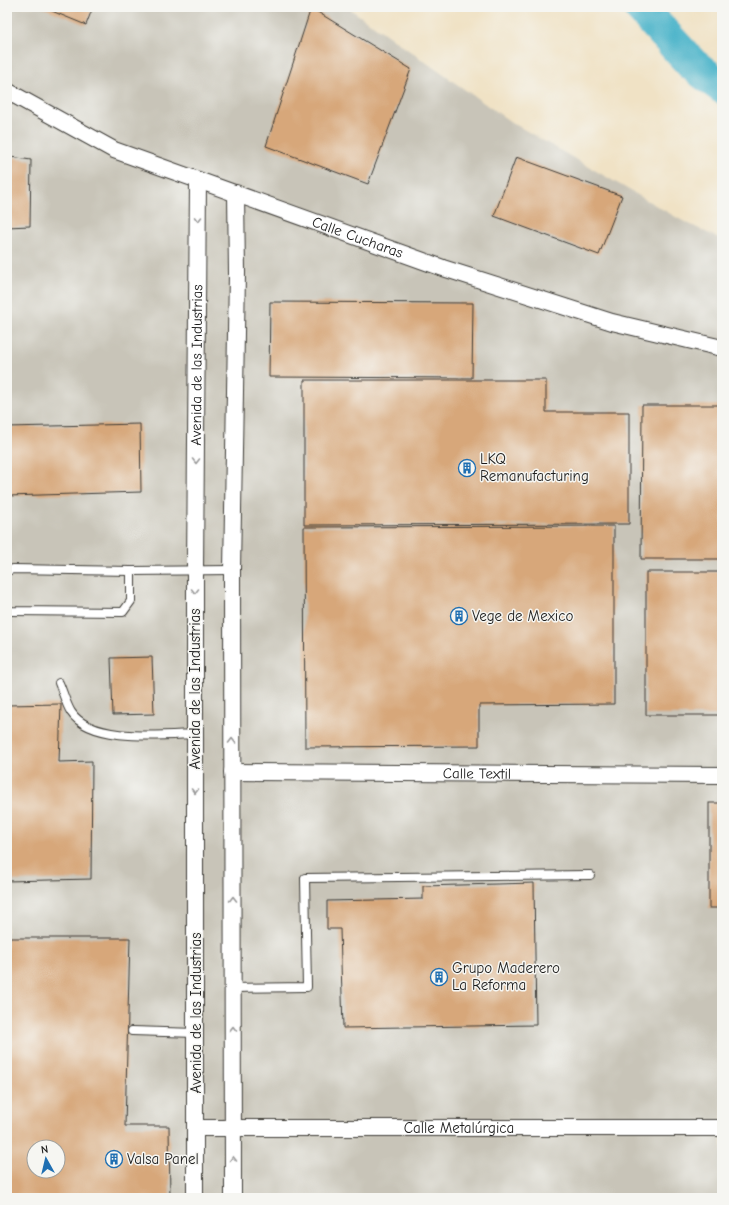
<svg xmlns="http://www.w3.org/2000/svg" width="729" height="1205" font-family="'Comic Neue',sans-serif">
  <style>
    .industrial { fill: #c8c4b8; fill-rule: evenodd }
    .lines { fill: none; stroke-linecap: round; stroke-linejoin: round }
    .river { stroke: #4ab3c9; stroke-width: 34 }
    .building { fill: #d7a77a; fill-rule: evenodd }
    .service-casing { stroke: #3c3a35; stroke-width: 10 }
    .minor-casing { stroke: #3c3a35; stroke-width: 18 }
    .service { stroke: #fff; stroke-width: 8 }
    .minor { stroke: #fff; stroke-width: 16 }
    .oneway { stroke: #999 }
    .labels { text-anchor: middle; stroke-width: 3; stroke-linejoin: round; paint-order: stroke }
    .street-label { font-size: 15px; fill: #1c1c1c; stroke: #f6f6f2 }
    .poi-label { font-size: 15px; fill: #1c1c1c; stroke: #f6f6f2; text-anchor: start }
  </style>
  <rect width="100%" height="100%" fill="#f6f6f2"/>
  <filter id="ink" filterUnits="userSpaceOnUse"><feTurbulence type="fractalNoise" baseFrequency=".025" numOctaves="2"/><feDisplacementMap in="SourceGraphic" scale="8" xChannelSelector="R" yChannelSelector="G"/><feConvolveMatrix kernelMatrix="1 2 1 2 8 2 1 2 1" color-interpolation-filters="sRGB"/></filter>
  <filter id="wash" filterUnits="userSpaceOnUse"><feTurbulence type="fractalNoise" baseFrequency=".012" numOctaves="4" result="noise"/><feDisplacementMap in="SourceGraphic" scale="16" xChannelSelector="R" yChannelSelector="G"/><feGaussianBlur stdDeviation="0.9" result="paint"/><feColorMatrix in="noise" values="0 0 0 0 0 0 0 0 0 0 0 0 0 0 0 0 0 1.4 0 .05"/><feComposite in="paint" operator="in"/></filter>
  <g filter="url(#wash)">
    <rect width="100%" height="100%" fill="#f0e2c5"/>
    <path class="industrial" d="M 7,7 L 347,7 L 511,122 L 681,220 L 722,240 L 722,1198 L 7,1198 ZM 34,1147 L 58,1147 L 58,1171 L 34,1171 Z"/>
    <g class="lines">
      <polyline class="river" points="640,7 692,64 722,87"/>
    </g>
    <g id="blocks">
      <g class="building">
        <polygon points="42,7 93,7 86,25"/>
        <polygon points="311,8 411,69 368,184 266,146"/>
        <polygon points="7,134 10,134 11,157 31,160 30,226 7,227"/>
        <polygon points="516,157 622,196 599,255 494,216"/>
        <polygon points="270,302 473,303 472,378 269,377"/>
        <polygon points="304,380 546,380 546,412 629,412 629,524 304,525"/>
        <polygon points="642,405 722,405 722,559 641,559"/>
        <polygon points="140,424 141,492 7,496 7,427"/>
        <polygon points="614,526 614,704 479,705 479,746 305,747 304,527"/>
        <rect x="646" y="572" width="76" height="143"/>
        <polygon points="152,657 154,714 113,715 111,658"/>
        <polygon points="61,704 59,762 92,761 91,879 7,881 7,705"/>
        <rect x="709" y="803" width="13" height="105"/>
        <polygon points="534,883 536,1025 343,1028 340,929 327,929 327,901 423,899 423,886"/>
        <path d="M 7,938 L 130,938 L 125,1126 L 169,1126 L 170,1198 L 7,1198 ZM 34,1147 L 58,1147 L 58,1171 L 34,1171 Z"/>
      </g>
    </g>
  </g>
  <g filter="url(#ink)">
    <use href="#blocks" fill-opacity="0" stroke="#3c3a35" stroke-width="1"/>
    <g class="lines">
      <g class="service-casing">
        <g id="service">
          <polyline points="7,571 13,569 131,571 232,570"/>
          <polyline points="7,609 11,611 123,612 131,601 131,571"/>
          <path d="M 59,683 C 63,692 66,704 71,712 C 91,743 163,735 195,734"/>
          <polyline points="233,988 307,987 305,878 590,875"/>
          <polyline points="132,1031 196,1033"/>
        </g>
      </g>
      <g class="minor-casing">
        <g id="minor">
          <path id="s1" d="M 7,91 L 114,150 L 198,180 L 443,268 L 612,322 L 722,348"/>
          <path id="s2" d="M 232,772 L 722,775"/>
          <path id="s3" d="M 196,1128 L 722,1128"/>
          <path id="s4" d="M 195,1198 L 195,571 L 198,180"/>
          <polyline points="233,1198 232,570 237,273 236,193"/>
        </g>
      </g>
      <use href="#service" class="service"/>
      <use href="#minor" class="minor"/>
    </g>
    <defs><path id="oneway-chevron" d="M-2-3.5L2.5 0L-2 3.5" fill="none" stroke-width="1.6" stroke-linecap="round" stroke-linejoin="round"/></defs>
    <g class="oneway">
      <use href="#oneway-chevron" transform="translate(198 219) rotate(91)"/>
      <use href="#oneway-chevron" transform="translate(196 461) rotate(90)"/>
      <use href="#oneway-chevron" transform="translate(195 591) rotate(90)"/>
      <use href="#oneway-chevron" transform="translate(232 741) rotate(-90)"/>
      <use href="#oneway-chevron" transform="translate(195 791) rotate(90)"/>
      <use href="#oneway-chevron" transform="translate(233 899) rotate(-90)"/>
      <use href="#oneway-chevron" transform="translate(233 1029) rotate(-90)"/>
      <use href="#oneway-chevron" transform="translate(233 1159) rotate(-90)"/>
    </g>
  </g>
  <defs>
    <g id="building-ring" transform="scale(0.9)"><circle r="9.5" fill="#f6f6f2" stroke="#1f6fb2" stroke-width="1.5"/><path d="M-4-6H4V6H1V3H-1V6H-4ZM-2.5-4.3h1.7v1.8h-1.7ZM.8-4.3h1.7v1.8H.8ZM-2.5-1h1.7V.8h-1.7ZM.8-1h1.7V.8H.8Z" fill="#1f6fb2"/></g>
  </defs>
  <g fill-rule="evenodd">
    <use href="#building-ring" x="467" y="468"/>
    <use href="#building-ring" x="459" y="616"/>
    <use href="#building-ring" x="439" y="977"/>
    <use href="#building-ring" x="114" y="1159"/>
  </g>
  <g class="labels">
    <g class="street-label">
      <text dy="5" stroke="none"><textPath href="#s1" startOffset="381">Calle Cucharas</textPath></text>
      <text dy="5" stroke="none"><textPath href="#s4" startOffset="833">Avenida de las Industrias</textPath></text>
      <text transform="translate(195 689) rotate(-90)" y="5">Avenida de las Industrias</text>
      <text dy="5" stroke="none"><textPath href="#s2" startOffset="245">Calle Textil</textPath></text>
      <text transform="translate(196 1013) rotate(-90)" y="5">Avenida de las Industrias</text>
      <text dy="5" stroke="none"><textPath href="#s3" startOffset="263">Calle Metalúrgica</textPath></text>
    </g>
    <g class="poi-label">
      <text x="480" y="464">LKQ<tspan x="480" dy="17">Remanufacturing</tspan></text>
      <text x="472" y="621">Vege de Mexico</text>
      <text x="452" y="973">Grupo Maderero<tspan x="452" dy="17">La Reforma</tspan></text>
      <text x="127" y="1164">Valsa Panel</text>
    </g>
  </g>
  <rect width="729" height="1205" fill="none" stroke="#f6f6f2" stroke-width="24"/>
  <g transform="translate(46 1159) rotate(352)"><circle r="19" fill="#f6f6f2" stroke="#9f9f9c"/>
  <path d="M0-3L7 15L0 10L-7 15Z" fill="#1f6fb2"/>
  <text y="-6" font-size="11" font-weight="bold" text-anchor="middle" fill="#1c1c1c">N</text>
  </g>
</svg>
